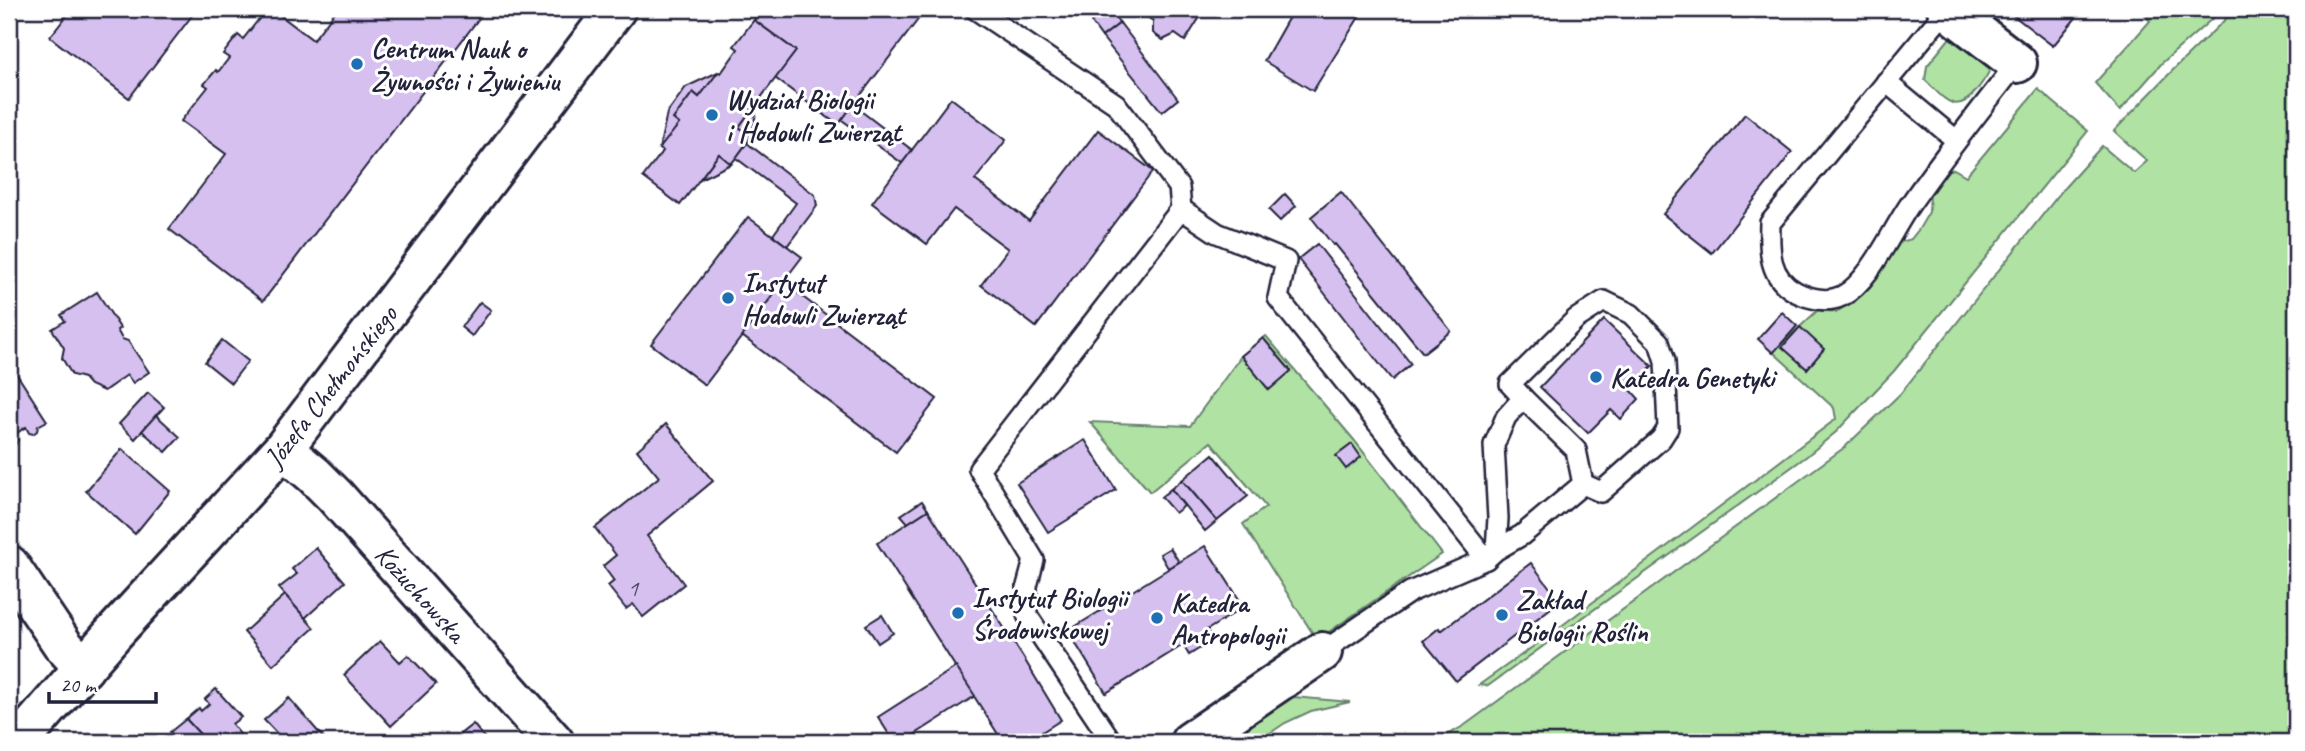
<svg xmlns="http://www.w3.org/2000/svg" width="2305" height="751" font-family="Caveat,sans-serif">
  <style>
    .green { fill: #afe2a3; stroke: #68826f; stroke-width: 2 }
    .building { fill: #d6c0f0; stroke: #22223b; stroke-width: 2 }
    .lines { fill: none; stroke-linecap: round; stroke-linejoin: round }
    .service-casing { stroke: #22223b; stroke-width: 24 }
    .minor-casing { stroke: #22223b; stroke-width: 44 }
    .service { stroke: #fff; stroke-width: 19 }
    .minor { stroke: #fff; stroke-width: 38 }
    .poi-dot { fill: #1f6fb2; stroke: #fff; stroke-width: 2.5 }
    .labels { text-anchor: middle; stroke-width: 6; stroke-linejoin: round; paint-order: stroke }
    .number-label { font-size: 24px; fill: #4f4a68 }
    .poi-label { font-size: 28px; font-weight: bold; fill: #22223b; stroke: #fff; text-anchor: start }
    .street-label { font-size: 28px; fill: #22223b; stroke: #fff }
  </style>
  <rect width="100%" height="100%" fill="#fff"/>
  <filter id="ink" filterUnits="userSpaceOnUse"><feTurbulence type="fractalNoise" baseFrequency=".0143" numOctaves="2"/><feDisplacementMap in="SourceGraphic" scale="14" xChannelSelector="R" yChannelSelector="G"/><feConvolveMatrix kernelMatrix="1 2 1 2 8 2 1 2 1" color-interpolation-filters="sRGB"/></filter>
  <g filter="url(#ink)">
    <g class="green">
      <polygon points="2140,9 2223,9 2162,63 2120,111 2095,83 2150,21"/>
      <polygon points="2236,9 2296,9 2296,742 1421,742 1442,738 1465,725 1845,447 1900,394 2065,187 2102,146 2134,173 2147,161 2114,131 2174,69"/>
      <path d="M 1953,34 L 1991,67 C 1988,76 1982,83 1976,91 C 1955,117 1944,98 1925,80 L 1927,66 Z"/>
      <polygon points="2038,89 2088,131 1894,371 1836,432 1807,456 1488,686 1479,685 1548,636 1836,419 1834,408 1773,352 1818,310 1837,312 1870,287 1899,242 1911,239 1919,229 1929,212 1930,192 1944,171 1954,169 1966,176"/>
      <polygon points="1266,336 1354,440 1442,554 1317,640 1243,524 1266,507 1211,442 1150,492 1090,422 1190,426 1241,356 1269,389 1291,371 1263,338"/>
      <polygon points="1293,697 1350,702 1311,711 1285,723 1257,742 1222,742"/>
    </g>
    <g class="building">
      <polygon points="72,9 197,9 129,98 50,37"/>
      <polygon points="267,9 272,9 313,40 337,9 486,9 263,301 169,229 226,154 181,121 208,87 204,84 216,70 218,72 229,58 223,54 238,35 243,39"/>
      <polygon points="763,9 926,9 838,125 775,78 796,51 754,20"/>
      <polygon points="1107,9 1120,23 1102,37 1091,22"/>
      <polygon points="1135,9 1205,9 1185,41 1175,34 1163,40 1153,33 1153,21"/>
      <polygon points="1322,9 1364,9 1313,91 1264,61 1293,10 1304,17 1319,13"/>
      <polygon points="2005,9 2083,9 2053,46"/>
      <polygon points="754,20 796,51 739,127 752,136 736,158 731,164 719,154 680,205 643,177 663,151 659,149 679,124 673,119 693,92 699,97 718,72 721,73 738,49 734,46"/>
      <polygon points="1120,23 1178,99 1162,112 1102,37"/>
      <polygon points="718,72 699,97 693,92 673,119 679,124 659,149 667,113 675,102 686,87"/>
      <polygon points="951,98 1006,140 975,180 1029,221 1098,130 1153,171 1036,327 981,285 1008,249 954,209 927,244 872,203"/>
      <polygon points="758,101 752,136 739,127"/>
      <polygon points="853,105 912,150 902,163 842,120"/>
      <polygon points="1745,114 1792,152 1712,253 1663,214"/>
      <polygon points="747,143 815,195 817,206 787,246 773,235 796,203 736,158"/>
      <polygon points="719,154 731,164 700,179"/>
      <polygon points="1341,192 1451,331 1423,353 1335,244 1333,245 1311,217"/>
      <polygon points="1285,194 1296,206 1280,221 1269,210"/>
      <polygon points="748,217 802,257 705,385 651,344"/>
      <polygon points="1317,244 1411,364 1392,380 1298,259"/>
      <polygon points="783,282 937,399 896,452 742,336"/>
      <polygon points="97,292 120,328 117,330 122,339 128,341 149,372 133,383 127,375 104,391 90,385 84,378 72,375 62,358 64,348 52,329 65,321 61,315"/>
      <polygon points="480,302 491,310 472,336 461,327"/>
      <polygon points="1782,312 1797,326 1773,353 1758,339"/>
      <polygon points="1604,320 1652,366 1630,389 1639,399 1621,419 1611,410 1588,433 1540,387"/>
      <polygon points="1800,327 1824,349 1807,369 1782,347"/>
      <polygon points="1263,338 1291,371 1269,390 1241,356"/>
      <polygon points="222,340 248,361 231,383 205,362"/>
      <polygon points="9,362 47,421 38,426 37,431 33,434 29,433 26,427 14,435 18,440 14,447 9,446"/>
      <polygon points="148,393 164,407 135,439 119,424"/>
      <polygon points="156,415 180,437 166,452 142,431"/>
      <polygon points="666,424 713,481 647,536 684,584 643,617 633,604 626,609 608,586 614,581 603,566 616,555 595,528 659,477 637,450"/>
      <polygon points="1085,440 1116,490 1048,532 1017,483"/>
      <polygon points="1352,444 1361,457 1346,469 1336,456"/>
      <polygon points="122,449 170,491 135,534 86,491"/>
      <polygon points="1213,454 1248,496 1217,521 1182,480"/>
      <polygon points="1182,480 1217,521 1205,531 1171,489"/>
      <polygon points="1171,489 1184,506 1175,513 1161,497"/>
      <polygon points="922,501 928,510 908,523 901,515"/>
      <polygon points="928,510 1023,657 1061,720 1026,742 1003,742 877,543"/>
      <polygon points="1205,546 1244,607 1207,630 1213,640 1189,655 1183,645 1106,693 1068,631"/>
      <polygon points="316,548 345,582 305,618 279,588 297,574 292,569"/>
      <polygon points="1170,548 1179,562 1168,568 1160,554"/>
      <polygon points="1531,563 1560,601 1456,681 1423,641 1439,628 1441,631"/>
      <polygon points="285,595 314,628 273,665 244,632"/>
      <polygon points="882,615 893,633 878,643 866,625"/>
      <polygon points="380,641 400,662 408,655 436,684 391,726 344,675"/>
      <polygon points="956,667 975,696 903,742 894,742 878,717"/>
      <polygon points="216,689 241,717 232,724 243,738 239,741 240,742 207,742 186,719 199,708 201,711 209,704 205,699"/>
      <polygon points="289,698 327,742 285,742 264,720"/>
      <polygon points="186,719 207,742 154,742 160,737 165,742 173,735 170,732"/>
      <polygon points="473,724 488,742 450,742"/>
    </g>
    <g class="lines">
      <g class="service-casing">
        <g id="service">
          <polyline points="975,9 1116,104 1179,187 1181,209 979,469 1034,560 1027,586 1027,615 1112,742"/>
          <path d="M 1947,9 L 1770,223 C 1769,251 1769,278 1796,292 C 1810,299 1828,303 1842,296 C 1870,282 1893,228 1911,203 C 1944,155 1981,109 2017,63"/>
          <polyline points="1886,82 1956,140"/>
          <polyline points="1181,209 1217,233 1286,261 1278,298 1486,559"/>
          <polyline points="1523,398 1510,384 1576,319 1604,301 1631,314 1659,342 1665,361 1668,428 1661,439 1601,492 1583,484"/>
          <polyline points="1322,652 1410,592 1486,559 1496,550 1522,535 1583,484 1576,450 1523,398 1506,417 1494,445 1498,518 1496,550"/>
        </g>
      </g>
      <g class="minor-casing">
        <g id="minor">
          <polyline points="1947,9 2017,63"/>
          <polyline points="283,449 314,475 335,496 554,742"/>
          <polyline points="9,565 63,645 84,668"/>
          <polyline points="19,742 112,635 283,449 616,9"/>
          <polyline points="1190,742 1322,652"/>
        </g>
      </g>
      <use href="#service" class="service"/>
      <use href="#minor" class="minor"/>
    </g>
  </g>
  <g class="poi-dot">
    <circle cx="357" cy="64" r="7"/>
    <circle cx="712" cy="115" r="7"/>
    <circle cx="728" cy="298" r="7"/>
    <circle cx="1596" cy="377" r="7"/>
    <circle cx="958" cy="613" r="7"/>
    <circle cx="1502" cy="615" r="7"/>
    <circle cx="1157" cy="618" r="7"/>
  </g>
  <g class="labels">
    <g class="number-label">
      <text x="633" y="596">1</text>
    </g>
    <g class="poi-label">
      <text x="371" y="58">Centrum Nauk o<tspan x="371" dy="32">Żywności i Żywieniu</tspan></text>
      <text x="726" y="109">Wydział Biologii<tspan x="726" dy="32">i Hodowli Zwierząt</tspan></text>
      <text x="742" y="292">Instytut<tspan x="742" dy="32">Hodowli Zwierząt</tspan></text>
      <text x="1610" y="387">Katedra Genetyki</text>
      <text x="972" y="607">Instytut Biologii<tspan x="972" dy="32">Środowiskowej</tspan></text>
      <text x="1516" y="609">Zakład<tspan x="1516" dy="32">Biologii Roślin</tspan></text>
      <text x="1171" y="612">Katedra<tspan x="1171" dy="32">Antropologii</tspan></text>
    </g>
    <g class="street-label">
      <text transform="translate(330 386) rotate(-52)" y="10">Józefa Chełmońskiego</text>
      <text transform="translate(421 593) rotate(48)" y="10">Kożuchowska</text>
    </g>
  </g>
  <rect width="2305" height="751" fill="none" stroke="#fff" stroke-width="35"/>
  <rect x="18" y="18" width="2270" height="716" fill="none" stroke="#22223b" stroke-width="2.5" filter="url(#ink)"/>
  <path d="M49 692v10h107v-10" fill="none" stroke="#22223b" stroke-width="3.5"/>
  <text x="60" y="692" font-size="21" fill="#22223b" stroke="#ffffff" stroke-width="5" paint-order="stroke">20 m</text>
</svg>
